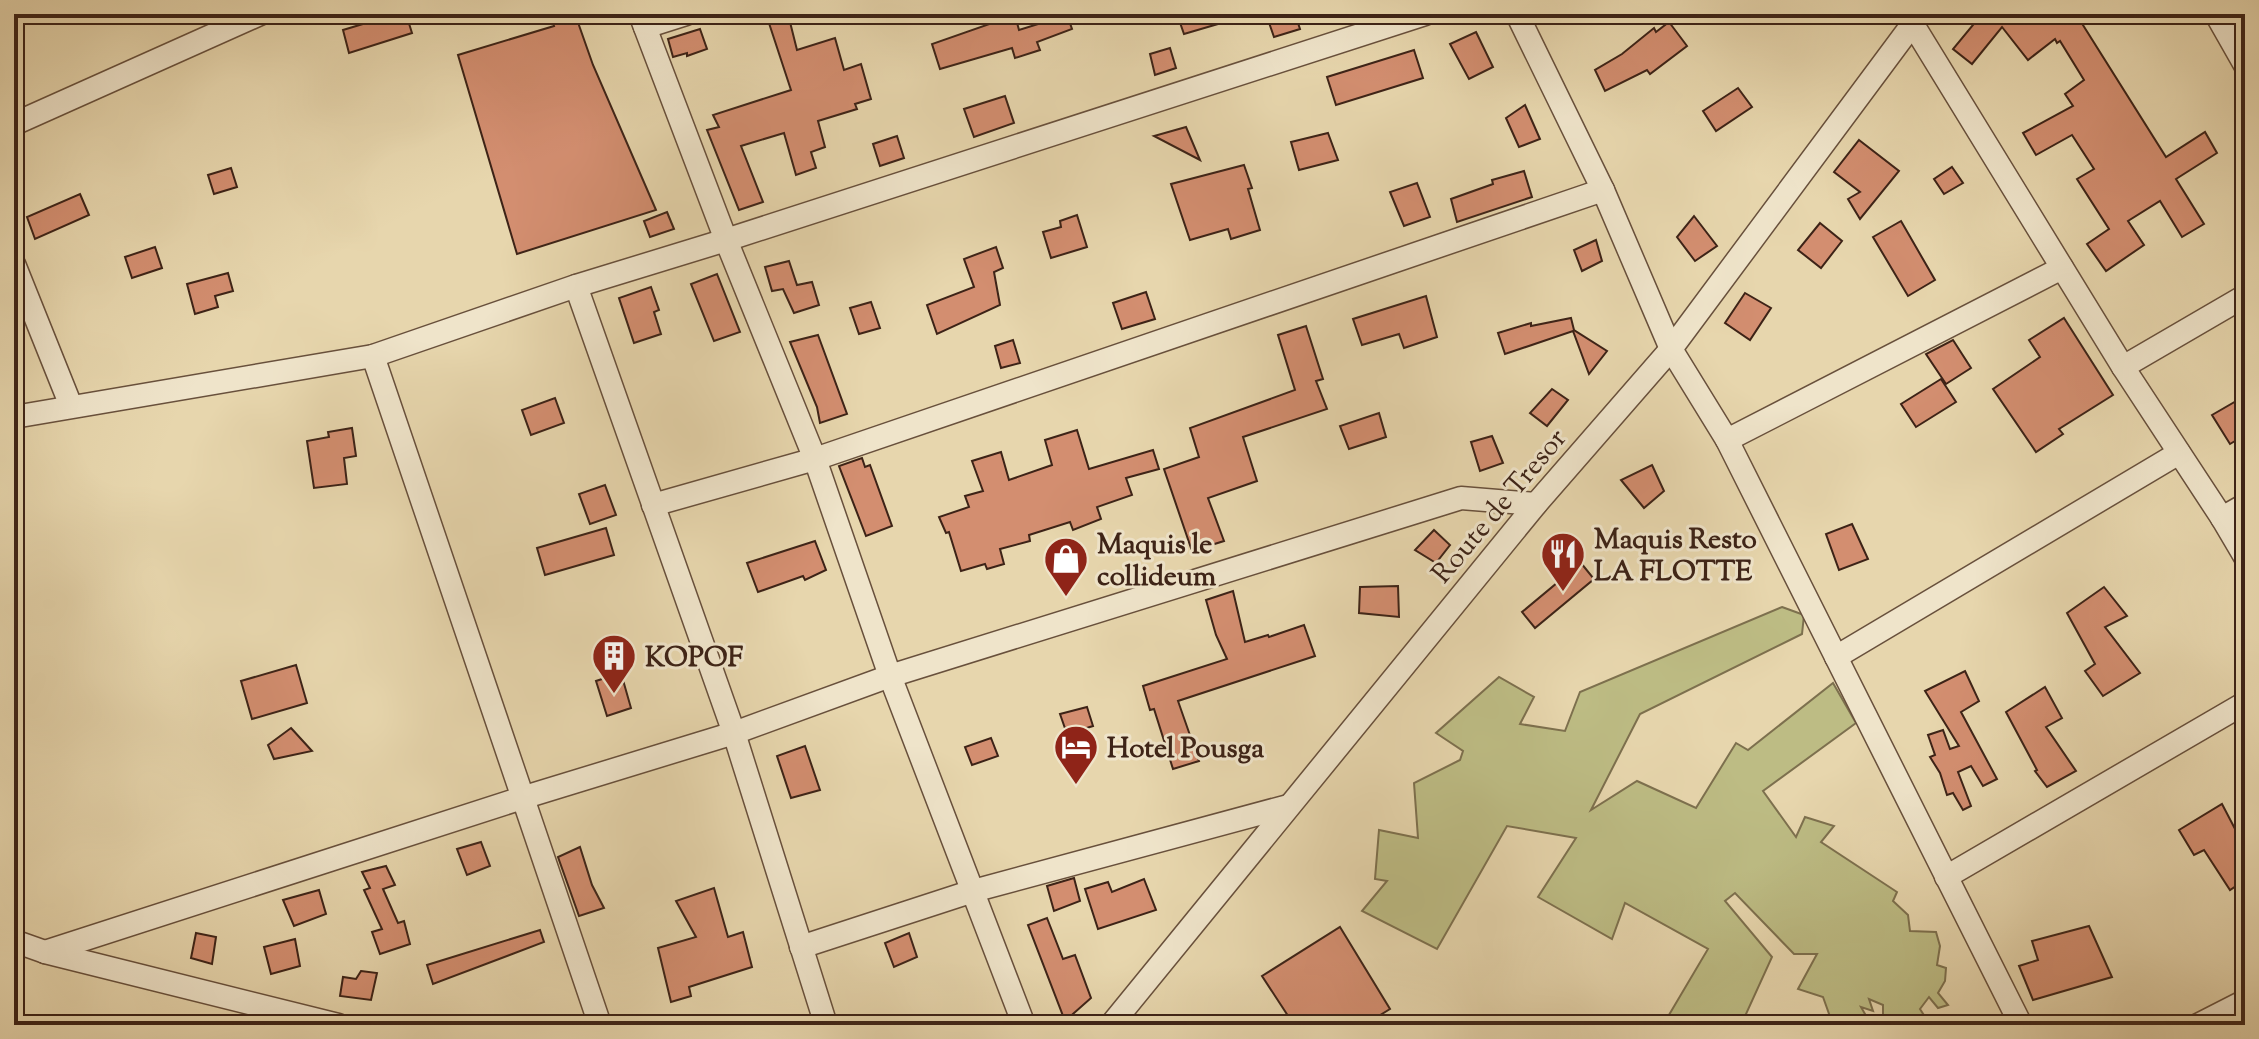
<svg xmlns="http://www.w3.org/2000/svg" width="2259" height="1039" font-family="'Sorts Mill Goudy',serif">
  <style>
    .green { fill: #bdbc84; stroke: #7d704e; stroke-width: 2 }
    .building { fill: #d38e70; stroke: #3d2317; stroke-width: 2 }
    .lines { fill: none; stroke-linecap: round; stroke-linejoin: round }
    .minor-casing { stroke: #68503c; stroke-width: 25 }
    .minor { stroke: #efe4ca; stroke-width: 22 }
    .labels { text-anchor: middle; stroke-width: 6; stroke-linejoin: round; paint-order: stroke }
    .street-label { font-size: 28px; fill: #3d2317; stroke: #efe4ca }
    .poi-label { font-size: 28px; font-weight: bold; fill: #3d2317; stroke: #efe4ca; text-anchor: start }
  </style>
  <rect width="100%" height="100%" fill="#e7d6ad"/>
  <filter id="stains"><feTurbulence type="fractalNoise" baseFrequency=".0025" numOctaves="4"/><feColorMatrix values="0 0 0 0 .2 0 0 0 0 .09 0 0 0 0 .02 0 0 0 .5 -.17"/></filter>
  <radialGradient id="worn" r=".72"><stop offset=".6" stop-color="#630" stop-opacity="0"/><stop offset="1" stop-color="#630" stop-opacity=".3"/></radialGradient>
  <polygon class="green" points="1782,607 1804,615 1802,634 1640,714 1591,810 1637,781 1696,808 1736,743 1748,750 1833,683 1856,723 1763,791 1796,837 1805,817 1834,826 1821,842 1897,892 1893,901 1908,915 1910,931 1936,932 1940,946 1937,965 1946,968 1945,981 1938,993 1948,1005 1938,1008 1929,997 1920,1009 1927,1020 1898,1017 1895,1025 1883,1023 1883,1005 1869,999 1873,1011 1861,1007 1869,1021 1867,1025 1833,1025 1823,997 1798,989 1817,954 1794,954 1735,893 1725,901 1772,957 1741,1025 1663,1025 1708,949 1625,903 1612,939 1538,897 1576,838 1507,826 1437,949 1362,911 1387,881 1375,879 1379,830 1418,838 1414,783 1460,760 1463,751 1436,733 1499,677 1534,697 1520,724 1565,731 1580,692"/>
  <g class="building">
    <polygon points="396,14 406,14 412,33 349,53 343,30"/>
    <polygon points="550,14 575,14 593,65 656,210 517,254 458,55 554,26"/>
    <polygon points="766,14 788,14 797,50 835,38 844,70 861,64 871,99 855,104 857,109 818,121 825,147 811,152 816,168 796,175 784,133 741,146 763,202 739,210 707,130 719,127 713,115 791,90"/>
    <polygon points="1177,14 1234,14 1235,19 1184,34"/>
    <polygon points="1266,14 1295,14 1300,29 1274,37"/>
    <polygon points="1982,14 2076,14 2166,157 2205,132 2217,153 2176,179 2204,224 2182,237 2160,201 2128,221 2144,245 2106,271 2087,244 2109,229 2077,179 2094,169 2072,135 2036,155 2023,133 2073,106 2065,94 2084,80 2060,41 2057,43 2055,39 2028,60 2002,27 1972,64 1953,49"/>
    <polygon points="1015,15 1019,30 1067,15 1072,29 1037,42 1040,50 1015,58 1012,48 940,69 932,44"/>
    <polygon points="1669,22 1687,46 1650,74 1647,70 1605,91 1595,70 1622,54 1654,28 1656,32"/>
    <polygon points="700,29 707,49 687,56 687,53 673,57 668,39"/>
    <polygon points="1476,32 1493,67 1469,79 1450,44"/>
    <polygon points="1170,48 1176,68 1155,75 1150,54"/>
    <polygon points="1414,50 1423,78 1336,105 1327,77"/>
    <polygon points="1738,88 1752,107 1716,131 1703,111"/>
    <polygon points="1005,96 1014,123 974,137 964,109"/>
    <polygon points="1525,105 1540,139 1519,147 1506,118"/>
    <polygon points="1186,127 1200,160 1154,136"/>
    <polygon points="1328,133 1338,160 1299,170 1291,142"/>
    <polygon points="897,136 904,158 880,166 873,144"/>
    <polygon points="1859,140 1899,171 1860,219 1848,199 1860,192 1834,172"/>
    <polygon points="1244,165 1252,188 1248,189 1260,230 1231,239 1228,229 1190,240 1171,184"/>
    <polygon points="1952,167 1963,183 1944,194 1934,179"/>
    <polygon points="231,168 237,187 214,194 208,175"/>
    <polygon points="1524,171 1532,197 1457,222 1451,199 1493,184 1492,180"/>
    <polygon points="1417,183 1430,217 1404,226 1390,192"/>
    <polygon points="80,194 89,215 35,239 27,217"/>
    <polygon points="667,212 674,229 650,237 644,221"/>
    <polygon points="1077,215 1087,247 1051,258 1043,232 1061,227 1060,221"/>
    <polygon points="1694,216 1717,246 1695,261 1677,237"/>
    <polygon points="1901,221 1935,280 1908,296 1873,237"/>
    <polygon points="1820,223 1842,241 1821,268 1798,250"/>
    <polygon points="1596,240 1602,261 1582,271 1574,250"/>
    <polygon points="155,247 162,268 132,278 125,257"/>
    <polygon points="996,247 1003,268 994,272 1000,305 937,334 927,305 974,287 964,259"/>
    <polygon points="789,261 797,285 812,282 819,305 794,313 783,289 772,291 765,267"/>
    <polygon points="228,273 233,291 215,296 218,307 195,314 187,284"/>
    <polygon points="717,274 740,332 714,341 691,284"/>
    <polygon points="651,287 659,310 654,312 661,334 634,343 619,298"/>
    <polygon points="1146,292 1155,319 1122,329 1113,303"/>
    <polygon points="1745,293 1771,308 1750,340 1725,323"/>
    <polygon points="1426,296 1437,337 1404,348 1399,334 1362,345 1353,319"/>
    <polygon points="871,302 880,328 859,334 850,308"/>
    <polygon points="1571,318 1574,330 1607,351 1589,374 1573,331 1505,354 1498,333 1531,323 1531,326"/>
    <polygon points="2064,318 2113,395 2059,429 2063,434 2036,452 1993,389 2040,357 2029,340"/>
    <polygon points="1306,326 1323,379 1316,381 1327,409 1243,437 1257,481 1208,498 1224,541 1192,551 1164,469 1199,457 1190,428 1295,390 1278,335"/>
    <polygon points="818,335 847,414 820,423 817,407 790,342"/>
    <polygon points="1013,340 1020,363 1001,368 995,346"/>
    <polygon points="1953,340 1971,368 1946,384 1926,354"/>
    <polygon points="1941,379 1956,402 1916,427 1901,404"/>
    <polygon points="1552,389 1568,400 1547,426 1530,413"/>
    <polygon points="2245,396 2245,435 2230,444 2212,415"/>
    <polygon points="555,398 564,423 531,435 522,410"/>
    <polygon points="1379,413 1386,437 1349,449 1340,426"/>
    <polygon points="352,428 356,456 344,458 347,484 314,488 307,441 329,437 328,432"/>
    <polygon points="1077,430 1089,469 1153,450 1159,469 1126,478 1132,495 1097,507 1101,519 1073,530 1070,522 1029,535 1030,541 1000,549 1004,564 987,569 985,564 961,571 949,532 946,533 939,517 969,507 965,496 983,491 972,461 1001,452 1009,480 1052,465 1045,440"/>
    <polygon points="1492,436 1503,463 1480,471 1471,442"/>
    <polygon points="862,458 865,467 870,465 892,526 866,536 839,466"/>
    <polygon points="1652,465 1664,491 1644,508 1621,480"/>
    <polygon points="605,485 616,515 590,524 579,494"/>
    <polygon points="1852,524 1868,559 1839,570 1826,534"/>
    <polygon points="606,528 614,555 545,575 537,548"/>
    <polygon points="1434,530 1450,545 1436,563 1415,550"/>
    <polygon points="815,541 826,570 805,580 803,576 758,592 747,563"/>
    <polygon points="1581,563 1594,579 1535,628 1522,612"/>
    <polygon points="1398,586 1399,617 1359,613 1360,587"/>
    <polygon points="2104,587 2127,616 2105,627 2140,673 2103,696 2085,671 2095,664 2067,613"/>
    <polygon points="1233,591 1245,642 1268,635 1269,637 1304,625 1315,656 1178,701 1199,761 1173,769 1154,709 1150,710 1143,686 1227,659 1216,635 1206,600"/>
    <polygon points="296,665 307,703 252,719 241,681"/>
    <polygon points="1965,671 1979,701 1961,712 1997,779 1983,786 1971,766 1958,772 1971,806 1963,810 1953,793 1947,795 1940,773 1930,757 1935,755 1928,735 1943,730 1950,749 1959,746 1925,691"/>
    <polygon points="621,673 631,708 607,716 596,681"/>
    <polygon points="2045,687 2062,718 2046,727 2076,771 2047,787 2035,771 2037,770 2006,712"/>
    <polygon points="1087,707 1093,726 1067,734 1060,714"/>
    <polygon points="291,728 312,751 274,759 268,745"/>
    <polygon points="991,738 998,756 972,765 965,747"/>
    <polygon points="805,746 820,790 791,798 777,756"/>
    <polygon points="2222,804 2245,848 2245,880 2230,890 2204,850 2194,855 2179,830"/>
    <polygon points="481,842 490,866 467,875 457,849"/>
    <polygon points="580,847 592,885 604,908 579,916 558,857"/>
    <polygon points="386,866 395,885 383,889 398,923 404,921 410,944 380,954 372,932 382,929 364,890 370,888 362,872"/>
    <polygon points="1074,878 1080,901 1054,911 1047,886"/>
    <polygon points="1144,879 1156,910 1098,929 1085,889 1108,882 1112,892"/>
    <polygon points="714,888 728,937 743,932 752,967 689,987 691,996 671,1002 658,948 696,937 676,901"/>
    <polygon points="319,890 326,914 294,926 283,900"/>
    <polygon points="1047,918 1063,959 1075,955 1091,998 1065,1021 1028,925"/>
    <polygon points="2089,926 2112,977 2033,1000 2019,966 2038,960 2032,941"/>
    <polygon points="1340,927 1390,1009 1364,1025 1294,1025 1262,976"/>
    <polygon points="540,930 544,942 433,984 427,965"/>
    <polygon points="196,933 216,937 212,964 191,958"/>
    <polygon points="909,933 917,957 894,967 885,943"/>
    <polygon points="295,939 300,966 271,974 264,947"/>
    <polygon points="361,971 377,973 371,1000 340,996 343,977 356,979"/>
  </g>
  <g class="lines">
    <g class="minor-casing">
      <g id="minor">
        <polyline points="640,14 726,240 815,459 890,676 1024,1025"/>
        <polyline points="1517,14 1603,190 1671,349 1727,440 2021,1025"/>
        <polyline points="2216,14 2245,65"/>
        <polyline points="1912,23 2123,367 2222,518 2245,557"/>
        <polyline points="645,27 686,14"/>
        <polyline points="14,124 260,14"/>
        <polyline points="14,264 71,406"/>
        <polyline points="576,286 734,733 826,1025"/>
        <polyline points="373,356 600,1025"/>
        <polyline points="2123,367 2245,296"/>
        <polyline points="14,417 373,356 576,286 726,240 1425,14"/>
        <polyline points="1727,440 2062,268"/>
        <polyline points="653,505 815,459 1603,190"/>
        <polyline points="2222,518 2245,505"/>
        <polyline points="1836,657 2179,453"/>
        <polyline points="1946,877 2245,703"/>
        <polyline points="14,941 45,952 338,1025"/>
        <polyline points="801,947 973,891 1288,806"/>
        <polyline points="45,952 525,797 734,733 890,676 1461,498 1536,504"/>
        <polyline points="1111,1025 1536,504 1671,349 1920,14"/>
        <polyline points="2198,1025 2245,1001"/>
      </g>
    </g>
    <use href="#minor" class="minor"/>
  </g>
  <defs>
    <g id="restaurant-pin" transform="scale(2.3)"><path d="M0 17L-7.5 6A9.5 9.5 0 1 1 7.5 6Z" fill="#8f2418" stroke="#efe4ca"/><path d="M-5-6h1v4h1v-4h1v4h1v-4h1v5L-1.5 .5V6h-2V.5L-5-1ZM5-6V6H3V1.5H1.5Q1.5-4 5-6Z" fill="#fff"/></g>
    <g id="shop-pin" transform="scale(2.3)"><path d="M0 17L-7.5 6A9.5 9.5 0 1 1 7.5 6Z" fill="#8f2418" stroke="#efe4ca"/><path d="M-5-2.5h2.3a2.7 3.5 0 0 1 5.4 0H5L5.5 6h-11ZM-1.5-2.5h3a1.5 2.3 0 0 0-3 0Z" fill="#fff"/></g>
    <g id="building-pin" transform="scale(2.3)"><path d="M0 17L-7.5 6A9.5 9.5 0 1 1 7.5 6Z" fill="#8f2418" stroke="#efe4ca"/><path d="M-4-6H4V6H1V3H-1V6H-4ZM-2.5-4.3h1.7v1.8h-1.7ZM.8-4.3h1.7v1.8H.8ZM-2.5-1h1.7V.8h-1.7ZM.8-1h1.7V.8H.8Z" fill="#fff"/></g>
    <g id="hotel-pin" transform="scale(2.3)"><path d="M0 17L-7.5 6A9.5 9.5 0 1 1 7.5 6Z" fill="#8f2418" stroke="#efe4ca"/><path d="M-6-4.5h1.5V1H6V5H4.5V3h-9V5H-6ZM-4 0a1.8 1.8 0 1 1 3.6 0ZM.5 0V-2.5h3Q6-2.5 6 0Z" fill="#fff"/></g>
  </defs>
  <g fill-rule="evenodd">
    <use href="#restaurant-pin" x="1563" y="554"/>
    <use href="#shop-pin" x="1066" y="559"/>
    <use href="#building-pin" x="614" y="656"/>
    <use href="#hotel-pin" x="1076" y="747"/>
  </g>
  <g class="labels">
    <g class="street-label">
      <text transform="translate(1498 505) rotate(-50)" y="10">Route de Tresor</text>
    </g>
    <g class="poi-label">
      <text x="1594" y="548">Maquis Resto<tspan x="1594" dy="32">LA FLOTTE</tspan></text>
      <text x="1097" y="553">Maquis le<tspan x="1097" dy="32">collideum</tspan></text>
      <text x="645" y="666">KOPOF</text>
      <text x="1107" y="757">Hotel Pousga</text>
    </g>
  </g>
  <rect width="2259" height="1039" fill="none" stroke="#e7d6ad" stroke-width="48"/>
  <rect x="16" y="16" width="2227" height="1007" fill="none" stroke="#3d2317" stroke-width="4"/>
  <rect x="24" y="24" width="2211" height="991" fill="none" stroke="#3d2317" stroke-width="2"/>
  <rect width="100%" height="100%" filter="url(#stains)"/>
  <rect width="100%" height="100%" fill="url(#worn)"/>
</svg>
